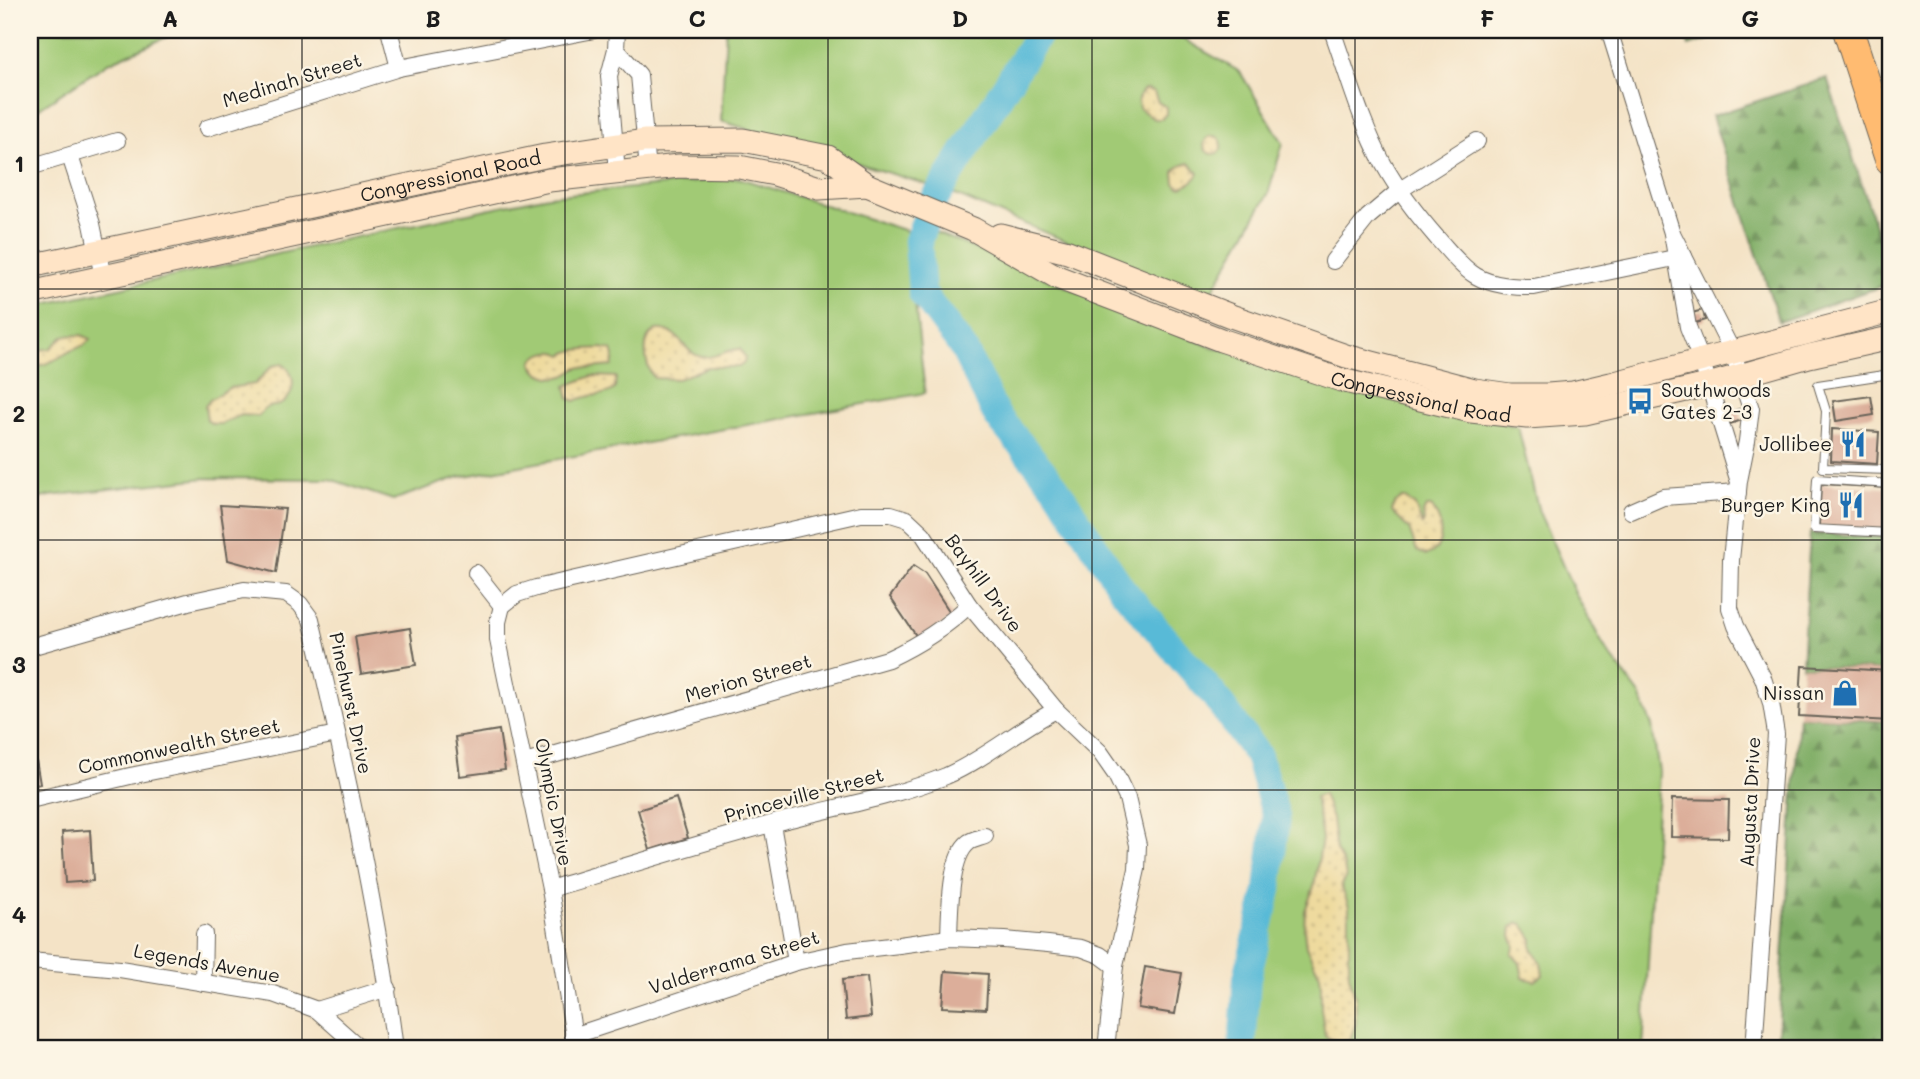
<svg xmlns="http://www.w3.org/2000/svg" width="1920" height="1079" font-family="Mali,sans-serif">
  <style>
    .grass { fill: #a1ca75; stroke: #5e7348; stroke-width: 2 }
    .forest { fill: url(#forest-firs); stroke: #4e6541; stroke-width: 2 }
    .sand { fill: url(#sand-dots); stroke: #857b5d; stroke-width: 2 }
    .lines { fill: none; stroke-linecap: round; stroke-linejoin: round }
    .river { stroke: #59bad7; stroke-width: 28 }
    .building { fill: #dcae9a }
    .lane-casing { stroke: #686258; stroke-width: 10 }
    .street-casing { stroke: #686258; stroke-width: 18 }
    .secondary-casing { stroke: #686258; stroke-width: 25 }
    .highway-casing { stroke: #686258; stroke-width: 32 }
    .lane { stroke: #fff; stroke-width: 8 }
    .street { stroke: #fff; stroke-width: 16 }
    .secondary { stroke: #ffe4c6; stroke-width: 23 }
    .highway { stroke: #ffbb71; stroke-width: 30 }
    .grid { fill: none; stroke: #1c1c1c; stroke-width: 2; stroke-opacity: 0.55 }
    .labels { text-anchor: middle; stroke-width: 5; stroke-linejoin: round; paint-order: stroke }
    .street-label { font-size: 19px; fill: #1c1c1c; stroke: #fcf5e5 }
    .poi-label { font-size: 19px; fill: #1c1c1c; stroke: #fcf5e5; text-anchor: end }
    .neatline { fill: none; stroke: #1c1c1c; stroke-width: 2.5 }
    .grid-label { font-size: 23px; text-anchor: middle; font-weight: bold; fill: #1c1c1c }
  </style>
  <defs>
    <pattern id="forest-firs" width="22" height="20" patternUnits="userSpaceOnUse" patternTransform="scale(1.75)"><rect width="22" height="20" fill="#80ae66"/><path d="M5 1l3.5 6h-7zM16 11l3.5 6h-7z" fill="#688d53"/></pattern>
    <pattern id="sand-dots" width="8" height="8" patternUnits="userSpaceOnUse" patternTransform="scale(1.75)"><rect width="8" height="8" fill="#eeda9e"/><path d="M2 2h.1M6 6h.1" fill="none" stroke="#ccba88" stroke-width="1.8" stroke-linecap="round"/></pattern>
  </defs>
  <rect width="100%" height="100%" fill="#fcf5e5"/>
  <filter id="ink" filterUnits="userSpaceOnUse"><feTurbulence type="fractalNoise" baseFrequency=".0143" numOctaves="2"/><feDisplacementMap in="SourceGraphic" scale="14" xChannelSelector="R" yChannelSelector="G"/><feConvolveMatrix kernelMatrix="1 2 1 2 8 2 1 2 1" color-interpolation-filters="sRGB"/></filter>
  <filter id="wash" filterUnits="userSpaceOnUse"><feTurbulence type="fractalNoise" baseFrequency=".00686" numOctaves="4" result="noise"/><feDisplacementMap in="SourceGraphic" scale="28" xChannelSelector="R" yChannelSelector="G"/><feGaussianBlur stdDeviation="1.57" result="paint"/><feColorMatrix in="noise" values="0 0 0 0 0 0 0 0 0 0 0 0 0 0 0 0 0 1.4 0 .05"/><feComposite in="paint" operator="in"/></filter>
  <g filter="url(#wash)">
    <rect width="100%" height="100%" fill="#f4e3c6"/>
    <g class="grass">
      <polygon points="30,30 182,30 108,63 30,114"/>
      <polygon points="726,30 1161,30 1176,35 1240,72 1283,143 1268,194 1207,300 941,189 721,121"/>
      <polygon points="739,178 907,231 925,393 459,477 393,500 330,479 205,478 49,496 30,501 30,307 548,196"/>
      <polygon points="925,228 1209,346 1518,427 1539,512 1576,595 1606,650 1640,695 1652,726 1659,772 1643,1049 1242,1049 1247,978 1268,890 1276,816 1258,756 1213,694 1122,589 1055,486 997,416 963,348 922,293 913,243"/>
    </g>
    <g class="forest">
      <polygon points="1684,30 1737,30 1689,46"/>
      <polygon points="1827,78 1890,271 1890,283 1779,322 1712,116"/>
      <polygon points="1810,533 1890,537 1890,671 1802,666"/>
      <polygon points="1799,716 1890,722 1890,1049 1777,1049"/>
    </g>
    <g class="sand">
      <polygon points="1147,89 1154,92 1158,102 1166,107 1166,114 1161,119 1154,119 1139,108 1138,99 1143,90"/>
      <circle cx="1213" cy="145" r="9"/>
      <path d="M 1189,163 L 1199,173 C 1197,179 1186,187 1179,187 L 1175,183 L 1174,172 L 1180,166 Z"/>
      <path d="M 656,330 C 680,327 682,353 702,357 C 715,359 727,349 740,349 L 745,357 L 744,363 L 739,367 L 708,367 L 678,379 L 654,378 C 645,365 640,338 656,330 Z"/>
      <path d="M 81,335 L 91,339 C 83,349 75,347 65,354 C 55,360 50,363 38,366 L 30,360 L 32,350 L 50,349 L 64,336 Z"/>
      <path d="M 602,348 L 612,350 L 614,356 L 612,366 L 591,368 L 579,367 C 575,369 568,375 564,376 C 551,380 537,375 532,363 L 534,359 C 544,351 553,349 563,355 C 574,348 589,349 602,348 Z"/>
      <path d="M 281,364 C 297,370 296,394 283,403 C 278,407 271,405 266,408 C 263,410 261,413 258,416 L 241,415 L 221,424 L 212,424 L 207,420 L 205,406 L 210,400 L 229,388 L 255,384 L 272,366 Z"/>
      <path d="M 592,376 L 616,377 L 615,389 C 604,397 588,394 575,401 L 569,398 L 566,386 Z"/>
      <path d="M 1401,499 L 1405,499 L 1415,506 L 1422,524 L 1424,521 L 1423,513 L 1426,507 L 1432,507 C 1443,520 1446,550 1426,555 L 1417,551 L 1409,529 L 1392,512 L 1394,504 Z"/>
      <polygon points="1323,794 1332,819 1336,851 1344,865 1346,877 1341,885 1349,907 1349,975 1356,1000 1356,1023 1349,1042 1336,1044 1325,1035 1321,1009 1321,984 1320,975 1306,947 1304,929 1305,911 1314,886 1322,839 1315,797"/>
      <polygon points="1519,923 1523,924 1532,938 1532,949 1541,963 1543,975 1535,981 1523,978 1520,963 1512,954 1515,946 1511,936 1512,927"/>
    </g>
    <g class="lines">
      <polyline class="river" points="1041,30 931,205 918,241 922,293 963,348 997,416 1055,486 1122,589 1213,694 1258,756 1276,816 1268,890 1247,978 1242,1049"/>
    </g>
    <g id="blocks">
      <g class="building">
        <polygon points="1703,310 1705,320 1695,323 1692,313"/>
        <polygon points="1871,396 1874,415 1836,421 1833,401"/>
        <polygon points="1739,409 1742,420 1730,424 1727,413"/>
        <polygon points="1832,429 1879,432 1877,464 1831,461"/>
        <polygon points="1821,484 1889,488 1887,530 1819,526"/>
        <polygon points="220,505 285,509 276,573 228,560"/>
        <polygon points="913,566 925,574 953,617 919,640 890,597"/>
        <polygon points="410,628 416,665 361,674 355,637"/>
        <polygon points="1802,666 1890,671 1890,721 1799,716"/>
        <polygon points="499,730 505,770 460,776 455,737"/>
        <polygon points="34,748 40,784 30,786 30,749"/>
        <polygon points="676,798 688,838 650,850 638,810"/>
        <polygon points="1672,799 1729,800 1728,838 1671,837"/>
        <polygon points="90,830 93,881 65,883 62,832"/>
        <polygon points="1145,967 1182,973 1175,1014 1138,1008"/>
        <polygon points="945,971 988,974 986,1009 942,1007"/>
        <polygon points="867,977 871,1017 846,1020 842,980"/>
      </g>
    </g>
  </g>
  <g filter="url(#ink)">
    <use href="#blocks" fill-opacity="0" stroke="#686258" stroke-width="2"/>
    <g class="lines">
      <g class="lane-casing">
        <g id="lane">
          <polyline points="1890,374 1818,385 1826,411 1823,468 1890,470"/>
          <polyline points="1890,484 1817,479 1814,529 1890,533"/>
        </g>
      </g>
      <g class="street-casing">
        <g id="street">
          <polyline points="389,30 399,68"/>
          <polyline points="617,30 616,49 609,76 617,173"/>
          <path d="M 1332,30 C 1348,75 1361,123 1384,165 C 1399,192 1418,216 1438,239 C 1449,251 1461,267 1476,276 C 1493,286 1515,287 1534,287 L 1684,256"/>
          <polyline points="1609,30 1672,233 1688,327 1702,362 1738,479"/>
          <polyline points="616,49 639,75 648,170"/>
          <polyline points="207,128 399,68 594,30"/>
          <polyline points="70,156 92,224 103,277"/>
          <polyline points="30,167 117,141"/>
          <polyline points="1672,233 1733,353 1751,409 1747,441 1739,481 1731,560 1730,608 1736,626 1763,678 1771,703 1776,734 1754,1049"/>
          <polyline points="1333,261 1368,217 1400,190 1477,141"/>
          <polyline points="1631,511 1663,497 1738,492"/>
          <polyline points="476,573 502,606"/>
          <polyline points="502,606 517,594 536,588 861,514 891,514 907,519 923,534 969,605 1056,710 1100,752 1116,775 1127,798 1138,845 1137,869 1115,966 1106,1049"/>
          <polyline points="502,606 498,622 498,640 550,889 576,1049"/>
          <path d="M 30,647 L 188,602 L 244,590 L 286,594 L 300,604 L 311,619 C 344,761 377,905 395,1049"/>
          <path d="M 525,763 L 888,659 C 918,645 944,629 969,605"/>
          <polyline points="30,800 130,776 337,734"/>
          <polyline points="772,824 796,962"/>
          <path d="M 550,889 C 623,867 697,844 771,824 C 829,808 889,799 946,776 C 985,759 1017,730 1056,710"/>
          <path d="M 949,938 C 950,914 949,857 969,842 C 974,839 980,838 985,836"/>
          <polyline points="30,961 120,969 273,994 317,1010 361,1049"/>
          <polyline points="203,983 204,934"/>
          <polyline points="317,1010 388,988"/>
          <polyline points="573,1036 796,962 847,951 899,945 949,938 1004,940 1048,944 1081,948 1100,955 1115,966"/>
        </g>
      </g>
      <g class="secondary-casing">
        <g id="secondary">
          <polyline points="1000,235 1068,252 1231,316 1346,356 1475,390 1510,395 1548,395 1573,393 1611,384 1890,311"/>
          <path id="s1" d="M 30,266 L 545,156 L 644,141 L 743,140 L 828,157 L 867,185 L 973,229 L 1057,277 L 1221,340 L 1341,380 L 1471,411 L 1527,417 L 1585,413 L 1708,385 L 1809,356 L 1890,338"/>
          <polyline points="30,293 549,180 679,166 739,167 775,174 819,188 867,185"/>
        </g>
      </g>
      <g class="highway-casing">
        <polyline id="highway" points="1848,30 1890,159"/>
      </g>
      <use href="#lane" class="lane"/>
      <use href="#street" class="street"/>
      <use href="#secondary" class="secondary"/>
      <use href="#highway" class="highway"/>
    </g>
  </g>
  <path class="grid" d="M 302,30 L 302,1049M 565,30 L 565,1049M 828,30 L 828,1049M 1092,30 L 1092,1049M 1355,30 L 1355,1049M 1618,30 L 1618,1049M 30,289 L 1890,289M 30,540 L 1890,540M 30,790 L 1890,790"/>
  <defs>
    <g id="bus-bare" transform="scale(2.1)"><path d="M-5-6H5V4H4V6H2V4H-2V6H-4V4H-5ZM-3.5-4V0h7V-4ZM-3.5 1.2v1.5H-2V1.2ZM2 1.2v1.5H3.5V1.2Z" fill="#1f6fb2" stroke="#fcf5e5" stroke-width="2.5" paint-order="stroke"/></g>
    <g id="restaurant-bare" transform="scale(2.1)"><path d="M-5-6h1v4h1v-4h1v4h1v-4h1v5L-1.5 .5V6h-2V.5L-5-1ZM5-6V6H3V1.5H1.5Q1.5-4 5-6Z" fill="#1f6fb2" stroke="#fcf5e5" stroke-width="2.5" paint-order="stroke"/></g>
    <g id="shop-bare" transform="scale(2.1)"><path d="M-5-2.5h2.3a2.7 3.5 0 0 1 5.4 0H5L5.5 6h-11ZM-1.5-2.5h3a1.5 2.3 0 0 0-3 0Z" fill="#1f6fb2" stroke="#fcf5e5" stroke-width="2.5" paint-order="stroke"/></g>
  </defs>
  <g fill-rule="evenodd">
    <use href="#bus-bare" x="1640" y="401"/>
    <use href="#restaurant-bare" x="1853" y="444"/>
    <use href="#restaurant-bare" x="1851" y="505"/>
    <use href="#shop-bare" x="1845" y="693"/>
  </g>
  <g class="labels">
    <g class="street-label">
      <text transform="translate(292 80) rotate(-17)" y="7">Medinah Street</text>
      <text dy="7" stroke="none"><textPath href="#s1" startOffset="430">Congressional Road</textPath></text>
      <text dy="7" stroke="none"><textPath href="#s1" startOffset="1456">Congressional Road</textPath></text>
      <text transform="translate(984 583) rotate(54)" y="7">Bayhill Drive</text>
      <text transform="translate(748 678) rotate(-16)" y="7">Merion Street</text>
      <text transform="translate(351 703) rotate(78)" y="7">Pinehurst Drive</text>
      <text transform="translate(179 746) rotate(-12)" y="7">Commonwealth Street</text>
      <text transform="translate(804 795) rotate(-15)" y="7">Princeville Street</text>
      <text transform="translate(554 802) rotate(79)" y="7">Olympic Drive</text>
      <text transform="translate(1750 802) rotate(-87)" y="7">Augusta Drive</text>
      <text transform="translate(734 962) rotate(-17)" y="7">Valderrama Street</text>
      <text transform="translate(207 963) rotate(10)" y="7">Legends Avenue</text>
    </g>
    <g class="poi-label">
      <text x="1661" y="397" text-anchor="start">Southwoods<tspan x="1661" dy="22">Gates 2-3</tspan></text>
      <text x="1832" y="451">Jollibee</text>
      <text x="1830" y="512">Burger King</text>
      <text x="1824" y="700">Nissan</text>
    </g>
  </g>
  <rect width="1920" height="1079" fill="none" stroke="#fcf5e5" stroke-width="77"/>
  <rect x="38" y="38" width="1844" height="1002" class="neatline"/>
  <g class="grid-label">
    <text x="170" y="27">A</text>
    <text x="433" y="27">B</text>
    <text x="697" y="27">C</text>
    <text x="960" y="27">D</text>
    <text x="1223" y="27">E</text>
    <text x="1487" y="27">F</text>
    <text x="1750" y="27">G</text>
    <text x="19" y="172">1</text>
    <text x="19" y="422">2</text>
    <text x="19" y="673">3</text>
    <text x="19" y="923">4</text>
  </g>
</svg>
